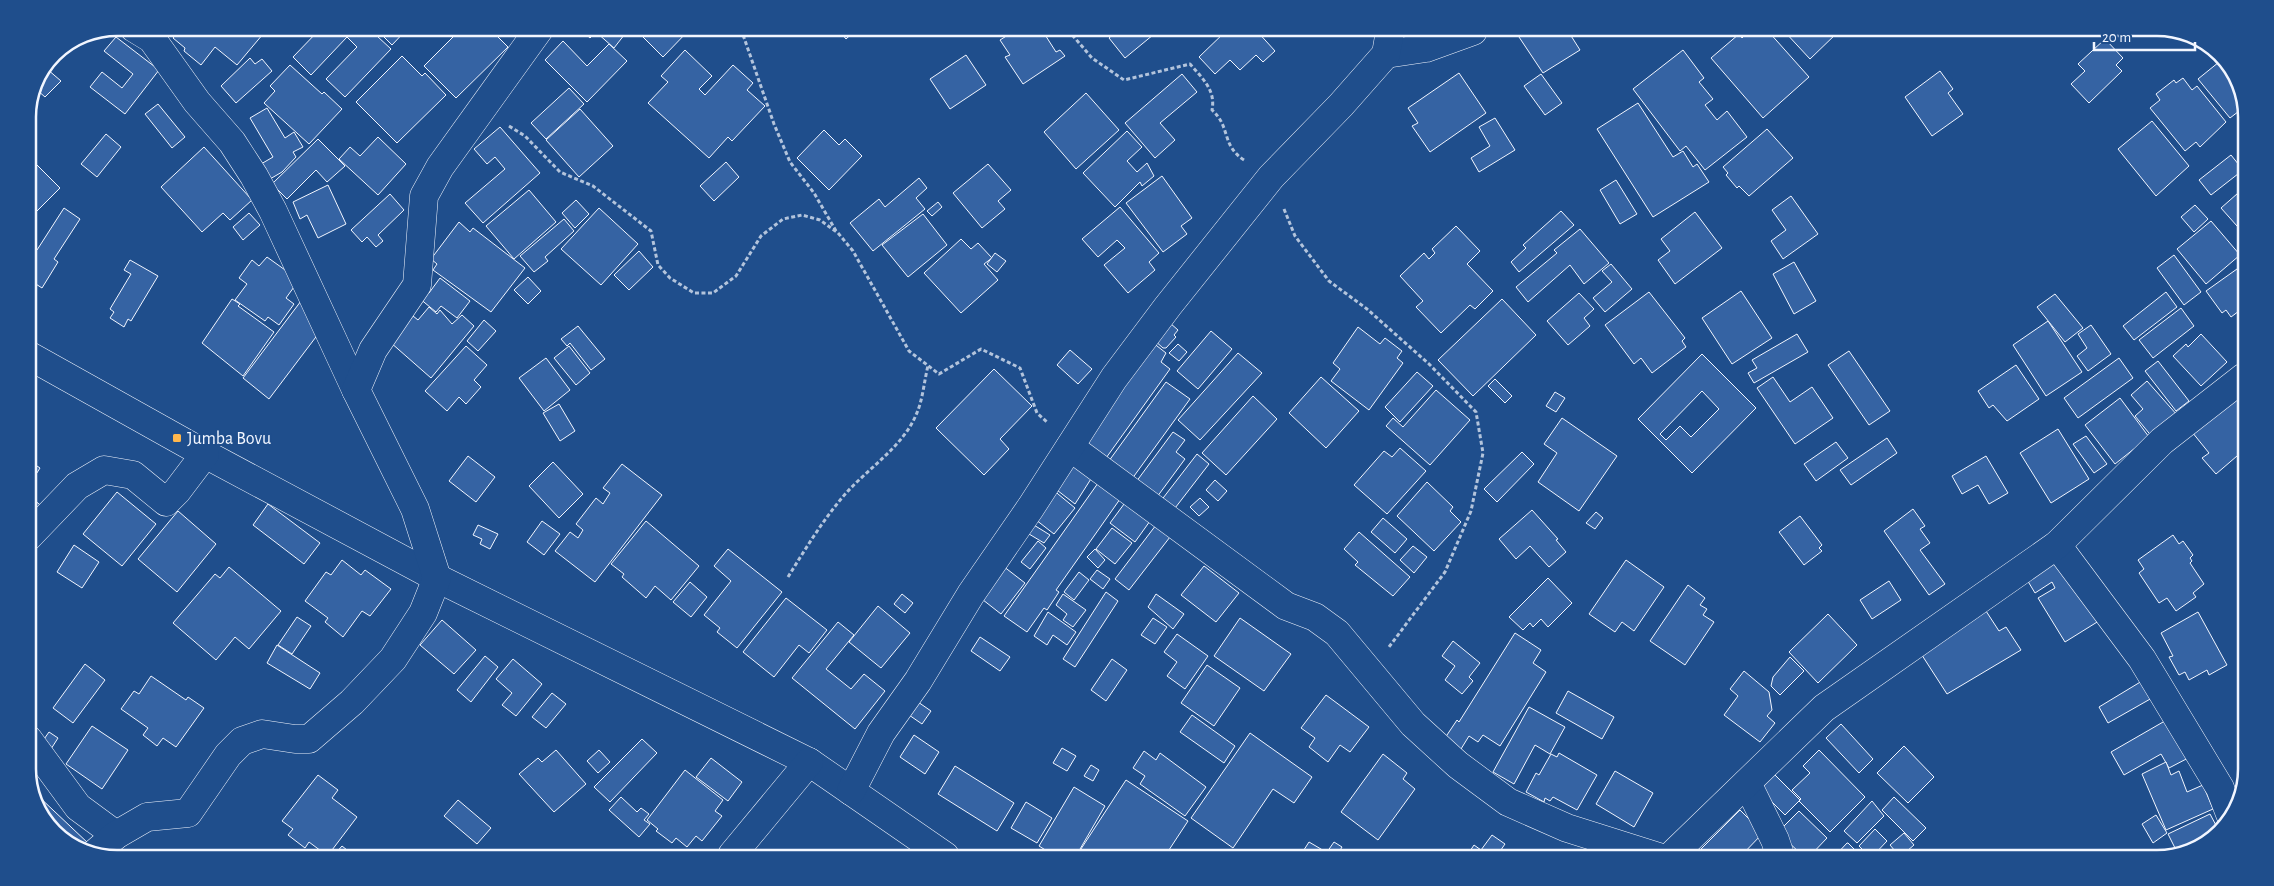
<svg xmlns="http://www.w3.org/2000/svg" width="2274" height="886" font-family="'Alegreya Sans',sans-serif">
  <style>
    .building { fill: #3563a3; stroke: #f2f6ff; fill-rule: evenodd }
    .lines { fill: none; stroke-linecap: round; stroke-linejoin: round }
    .street-casing { stroke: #f2f6ff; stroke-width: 29 }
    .path { stroke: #b3c4dc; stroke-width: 3; stroke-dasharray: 4 2.5; stroke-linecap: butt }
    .street { stroke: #1f4e8c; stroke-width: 28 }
    .poi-dot { fill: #ffb74d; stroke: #1f4e8c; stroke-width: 2 }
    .labels { text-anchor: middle; stroke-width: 4; stroke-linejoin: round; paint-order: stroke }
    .poi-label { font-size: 18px; fill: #f2f6ff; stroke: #1f4e8c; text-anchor: start }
    .rim { fill: none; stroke: #f2f6ff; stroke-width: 2.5 }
  </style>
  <rect width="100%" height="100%" fill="#1f4e8c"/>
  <g class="building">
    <polygon points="181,28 255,28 263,34 237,65 215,47 201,65 184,51 185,48 173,38"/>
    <polygon points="321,28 374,28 379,33 377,36 391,49 345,97 326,79 357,47 347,37 311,75 293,57"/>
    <polygon points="375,28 408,28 392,45"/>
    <polygon points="462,28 489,28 508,47 456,98 424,66"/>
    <polygon points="580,29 627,29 628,30 614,48 596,32 590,38"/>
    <polygon points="645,29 690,29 663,57 640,34"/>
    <polygon points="838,29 857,29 846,39"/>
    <polygon points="1016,30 1042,30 1056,52 1060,50 1065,56 1023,84 1005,57 1010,55 1000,40"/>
    <polygon points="1118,30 1159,30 1125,58 1109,38"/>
    <polygon points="1227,30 1256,30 1275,51 1263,62 1256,55 1240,70 1230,60 1215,74 1199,57"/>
    <polygon points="1408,31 1433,31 1416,42"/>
    <polygon points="1521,31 1568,31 1580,50 1543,73 1517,34"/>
    <polygon points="1749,31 1768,31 1809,77 1763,118 1711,58 1739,34 1742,38"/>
    <polygon points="1784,31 1838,32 1810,59"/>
    <polygon points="116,37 159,70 125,114 90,87 102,72 122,88 133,74 104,51"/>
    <polygon points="2105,39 2123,58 2116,65 2122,71 2089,103 2071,84 2085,71 2078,64"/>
    <polygon points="563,41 587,66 609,44 627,61 587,102 545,60"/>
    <polygon points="685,50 712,76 699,89 705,95 733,65 753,83 747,90 765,106 732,141 728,137 709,158 648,103 668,82 661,76"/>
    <polygon points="1683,50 1704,78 1699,82 1713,99 1705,105 1717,120 1727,111 1747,137 1705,170 1686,146 1680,151 1633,89"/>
    <polygon points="966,55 986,85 950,109 930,79"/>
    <polygon points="402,56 422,76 425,73 446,95 397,143 356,102"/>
    <polygon points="2218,56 2228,63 2246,111 2243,108 2230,118 2198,79 2219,62 2216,58"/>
    <polygon points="250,58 255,64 262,59 272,71 236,103 221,86"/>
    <polygon points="290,65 322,94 324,92 342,109 309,144 264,103 275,91 270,86"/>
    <polygon points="47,69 61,81 45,97 37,90"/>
    <polygon points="1940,71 1953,89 1948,93 1963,114 1932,136 1905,97"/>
    <polygon points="1459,73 1486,113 1430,152 1412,126 1418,123 1408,108"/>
    <polygon points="1182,74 1197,92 1160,123 1175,140 1155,158 1125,123"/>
    <polygon points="1541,74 1562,103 1545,115 1524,86"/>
    <polygon points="2183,78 2192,90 2197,86 2226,122 2200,147 2196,142 2185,151 2150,108 2160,100 2156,94 2174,80 2176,83"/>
    <polygon points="569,88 584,104 546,139 531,123"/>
    <polygon points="1086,93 1119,130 1076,169 1044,132"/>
    <polygon points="1638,103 1673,157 1683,151 1693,167 1697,164 1709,182 1653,217 1597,129"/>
    <polygon points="158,104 185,137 172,148 145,114"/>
    <polygon points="267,108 285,138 294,132 303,147 293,152 296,157 282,172 270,179 261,164 273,157 250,118"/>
    <polygon points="580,109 613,146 579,177 546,140"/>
    <polygon points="1495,118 1515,150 1479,172 1471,158 1490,146 1479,127"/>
    <polygon points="2152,121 2189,166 2156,196 2118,149"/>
    <polygon points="500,127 540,173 483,223 465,203 505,169 495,157 487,164 474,149"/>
    <polygon points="1767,129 1793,158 1749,196 1739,186 1737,188 1726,175 1728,173 1723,167"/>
    <polygon points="824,130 839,145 845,139 862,156 829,190 797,158"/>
    <polygon points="1127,131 1142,147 1127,161 1137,172 1147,163 1154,176 1142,186 1140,182 1115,207 1083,173"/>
    <polygon points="106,134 121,147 97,177 81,164"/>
    <polygon points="378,137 406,164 378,195 339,159 350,147 360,156"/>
    <polygon points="318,139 345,166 327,182 316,170 287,199 272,184"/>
    <polygon points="204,147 252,200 230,220 223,213 202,232 161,187"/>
    <polygon points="2231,155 2243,170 2211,195 2199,180"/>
    <polygon points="28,156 60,188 28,220"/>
    <polygon points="726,162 739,177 714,201 700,186"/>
    <polygon points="988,164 1011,190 998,201 1005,209 982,228 953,193"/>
    <polygon points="1162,176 1192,218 1181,226 1187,234 1163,252 1126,203"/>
    <polygon points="919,178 927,188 916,198 925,209 873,251 850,223 879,199 885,207"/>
    <polygon points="1616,180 1637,214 1620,224 1600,190"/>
    <polygon points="328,185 346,224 318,238 307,215 300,219 293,202"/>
    <polygon points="2246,186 2245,235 2221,208"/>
    <polygon points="529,190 556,222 514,259 486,226"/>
    <polygon points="390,194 404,210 378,235 383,241 376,247 367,237 362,242 351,230"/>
    <polygon points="1791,196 1818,234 1783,259 1771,241 1786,230 1772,210"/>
    <polygon points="576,200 589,214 575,228 562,213"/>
    <polygon points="938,202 942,207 932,216 927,211"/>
    <polygon points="2195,205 2208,219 2194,232 2181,217"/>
    <polygon points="1120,207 1159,253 1149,262 1155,270 1128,293 1104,265 1125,248 1117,240 1098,257 1082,239"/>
    <polygon points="64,208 80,219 54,259 58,262 42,288 28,279 28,244 37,250"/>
    <polygon points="599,208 638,244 601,285 561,249"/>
    <polygon points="1561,211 1574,225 1519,272 1511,262 1526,248 1523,245"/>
    <polygon points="1695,212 1722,248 1675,284 1658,260 1670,251 1661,239"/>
    <polygon points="249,213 260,225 243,240 233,227"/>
    <polygon points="923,214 947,245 908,277 882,245"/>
    <polygon points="564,219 574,231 545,257 548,261 534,272 520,256"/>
    <polygon points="2211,221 2240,255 2206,284 2177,249"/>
    <polygon points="459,222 470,232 473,228 525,268 491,312 433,270 437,264 431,259"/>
    <polygon points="1456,226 1480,251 1467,264 1493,291 1475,309 1470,305 1441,333 1416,307 1423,301 1400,276 1424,253 1429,259 1435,253 1432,249"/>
    <polygon points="1580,229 1609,263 1584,284 1570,265 1528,302 1516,287 1557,253 1554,250"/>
    <polygon points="961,239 971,249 978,243 992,258 984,264 998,280 961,313 924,273"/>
    <polygon points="639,251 653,267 629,290 614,275"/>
    <polygon points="995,253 1006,261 997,272 987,264"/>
    <polygon points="2174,255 2201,292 2184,305 2157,268"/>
    <polygon points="267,257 299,280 286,298 294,304 279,325 268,317 265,321 235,300 247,284 239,278 252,260 259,266"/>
    <polygon points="130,260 158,276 131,321 128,319 124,327 110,318 114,312 110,309 131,274 124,270"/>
    <polygon points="1794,262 1816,301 1794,314 1773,274"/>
    <polygon points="1611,264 1632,289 1605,312 1593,298 1612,282 1602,271"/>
    <polygon points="2244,264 2245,311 2243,308 2231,317 2226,310 2222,313 2206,291"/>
    <polygon points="528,277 541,291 528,304 514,290"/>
    <polygon points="440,278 470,301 457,318 441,306 436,312 419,298 426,290 429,293"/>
    <polygon points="1741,291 1772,338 1732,364 1702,318"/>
    <polygon points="1649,292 1685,338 1682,341 1686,347 1652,373 1641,358 1634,364 1605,325"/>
    <polygon points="2166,292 2177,307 2134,340 2123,326"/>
    <polygon points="1579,293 1594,309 1584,318 1590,326 1568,345 1547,321"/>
    <polygon points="2055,294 2083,328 2065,342 2037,307"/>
    <polygon points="232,299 240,304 238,306 274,332 243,376 202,343"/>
    <polygon points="1502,299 1536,335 1473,396 1438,360"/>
    <polygon points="301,301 328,321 269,399 243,378"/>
    <polygon points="429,307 437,314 440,310 452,324 462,315 474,326 431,378 390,342 413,316 418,320"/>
    <polygon points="2181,308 2194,326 2153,358 2139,340"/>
    <polygon points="484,320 496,331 478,351 467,341"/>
    <polygon points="2048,321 2082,372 2046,396 2013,345"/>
    <polygon points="1170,323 1178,330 1174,335 1176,337 1166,348 1163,348 1154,340"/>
    <polygon points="2091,325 2111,354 2088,371 2077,356 2087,348 2078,334"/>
    <polygon points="578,326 605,359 591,370 570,343 567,346 561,339"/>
    <polygon points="1358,327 1380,344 1385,338 1402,351 1397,358 1403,363 1369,410 1331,381 1340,369 1333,363"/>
    <polygon points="1211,331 1232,349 1198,389 1177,371"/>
    <polygon points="1797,334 1808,352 1754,383 1748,373 1757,368 1752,360"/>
    <polygon points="2201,334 2227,362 2201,386 2173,356 2186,344 2188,347"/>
    <polygon points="1152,342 1166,353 1161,362 1170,369 1101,465 1077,447"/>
    <polygon points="1178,344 1187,352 1179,361 1169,353"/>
    <polygon points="466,346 487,365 474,380 481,387 466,404 459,397 447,411 425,391"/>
    <polygon points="569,346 590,373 576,385 554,358"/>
    <polygon points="1070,350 1092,369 1078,384 1057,365"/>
    <polygon points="1849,351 1890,411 1869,425 1828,365"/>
    <polygon points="1238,353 1262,373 1200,440 1178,420"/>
    <path d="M 1702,354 L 1756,408 L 1692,473 L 1638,419 ZM 1702,391 L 1719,409 L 1691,437 L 1680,426 L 1666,440 L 1660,434 Z"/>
    <polygon points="546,358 570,390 544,411 519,378"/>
    <polygon points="2119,358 2133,378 2078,418 2064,398"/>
    <polygon points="2158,361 2189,401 2176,411 2145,371"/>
    <polygon points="2016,365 2039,399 2007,421 1993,405 1989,408 1978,391"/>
    <polygon points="994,369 1032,406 1000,439 1009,449 984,475 936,428"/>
    <polygon points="1417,372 1433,386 1400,422 1385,407"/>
    <polygon points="1321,377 1359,411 1326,448 1289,413"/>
    <polygon points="1773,377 1790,402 1812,387 1833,418 1795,444 1757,388"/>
    <polygon points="1495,379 1512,396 1505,403 1488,386"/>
    <polygon points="2147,381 2178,416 2153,438 2135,416 2143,409 2131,395"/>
    <polygon points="1166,382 1190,399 1129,483 1106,465"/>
    <polygon points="2244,388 2244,450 2216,474 2202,458 2209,453 2192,432"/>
    <polygon points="1436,390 1470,420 1430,465 1386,426 1393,418 1403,427"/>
    <polygon points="1555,392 1565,398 1556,412 1546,406"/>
    <polygon points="1253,396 1277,419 1226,475 1202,453"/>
    <polygon points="2120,398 2149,437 2115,464 2085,425"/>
    <polygon points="559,404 575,431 560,441 543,413"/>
    <polygon points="1562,418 1617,456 1579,511 1538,482 1557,453 1544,444"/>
    <polygon points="2058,429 2089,479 2051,503 2020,453"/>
    <polygon points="1173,432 1185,440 1176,452 1185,459 1157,497 1136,482"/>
    <polygon points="2086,436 2107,464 2094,473 2073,444"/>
    <polygon points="1887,438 1897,453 1851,485 1840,470"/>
    <polygon points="1836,442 1848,458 1816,481 1804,464"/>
    <polygon points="1400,448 1426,471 1387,514 1354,485 1384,451 1392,457"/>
    <polygon points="1522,452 1534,464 1497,502 1484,489"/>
    <polygon points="1197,454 1209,464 1172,512 1160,502"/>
    <polygon points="1075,455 1096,471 1075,504 1053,487"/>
    <polygon points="468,456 495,477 476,502 449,481"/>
    <polygon points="1986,456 2008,493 1989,504 1978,485 1962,494 1952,476"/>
    <polygon points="28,460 40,468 28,487"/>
    <polygon points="553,462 583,494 559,518 529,486"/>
    <polygon points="622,464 662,495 595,582 555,551 570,532 578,538 583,530 576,524 596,498 603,504 610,493 603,488"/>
    <polygon points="1103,476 1125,492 1056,590 1059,592 1047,610 1044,608 1027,632 1004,616"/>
    <polygon points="1215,480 1227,491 1218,501 1206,490"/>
    <polygon points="1427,482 1453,507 1450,511 1461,522 1434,551 1397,516"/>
    <polygon points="1052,489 1075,508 1054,534 1031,516"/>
    <polygon points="117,492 156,524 122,566 83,534"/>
    <polygon points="29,496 44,508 28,527 28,498"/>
    <polygon points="1130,496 1155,514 1135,542 1110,523"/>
    <polygon points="1200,498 1209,507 1199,516 1190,507"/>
    <polygon points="268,504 320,543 304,564 253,525"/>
    <polygon points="1913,509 1925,526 1920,529 1930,543 1920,550 1945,584 1929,595 1884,531"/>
    <polygon points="1532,510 1558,539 1556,540 1566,552 1549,567 1530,546 1516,559 1499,539"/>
    <polygon points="178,511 216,544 177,592 138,559"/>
    <polygon points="1596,512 1603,518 1595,529 1586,523"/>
    <polygon points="1800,516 1822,545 1819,548 1822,551 1804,565 1779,532"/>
    <polygon points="1383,518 1407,539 1395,553 1371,532"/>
    <polygon points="542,521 560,534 544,555 527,542"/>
    <polygon points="646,521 699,566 671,600 655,586 646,598 622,577 624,574 611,564"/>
    <polygon points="1029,522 1050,535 1044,543 1024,531"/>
    <polygon points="478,525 498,534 490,549 480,544 482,539 473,535"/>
    <polygon points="1156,525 1170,537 1129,590 1115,579"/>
    <polygon points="1112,528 1132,543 1115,564 1096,549"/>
    <polygon points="1359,532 1410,577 1393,596 1355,565 1358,562 1344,549"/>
    <polygon points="2173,535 2179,544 2183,541 2193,555 2190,558 2192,561 2190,563 2204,584 2193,593 2196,597 2176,611 2167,598 2159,603 2139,573 2144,569 2138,560"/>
    <polygon points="1038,541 1046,548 1030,569 1021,562"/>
    <polygon points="74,545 99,562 82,588 57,572"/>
    <polygon points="1413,546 1427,557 1414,573 1400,560"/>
    <polygon points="728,549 782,592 737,648 717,632 720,628 704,615 731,581 714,566"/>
    <polygon points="1095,549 1105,560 1098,568 1087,557"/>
    <polygon points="2062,555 2102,619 2065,642 2038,598 2055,588 2052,582 2035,593 2026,578"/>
    <polygon points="342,560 361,575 365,570 391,589 370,616 362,611 343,637 325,622 328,618 305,601 326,572 331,575"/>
    <polygon points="1626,560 1664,587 1634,631 1622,622 1615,632 1589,614"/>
    <polygon points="1003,566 1025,583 1001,614 978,596"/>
    <polygon points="1204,566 1239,593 1216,622 1181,595"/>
    <polygon points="229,567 281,611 249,649 235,637 216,660 173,623 215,574 220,578"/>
    <polygon points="1097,570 1110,579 1103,589 1090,579"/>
    <polygon points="1079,572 1089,580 1074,600 1064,592"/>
    <polygon points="1548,578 1572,603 1548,627 1541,619 1533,627 1530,623 1523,630 1509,617"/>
    <polygon points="1889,581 1901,600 1872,619 1860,600"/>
    <polygon points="690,582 707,597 691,617 673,602"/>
    <polygon points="1688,585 1705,598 1700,605 1707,609 1703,615 1714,622 1685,665 1650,641"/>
    <polygon points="1106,592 1118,601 1075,667 1063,659"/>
    <polygon points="902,594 913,603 905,613 894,604"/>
    <polygon points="1063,594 1086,610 1073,627 1063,620 1067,614 1056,605"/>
    <polygon points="1156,594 1184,614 1173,629 1148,607"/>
    <polygon points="786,598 827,630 809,653 799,645 774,677 743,652"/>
    <polygon points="878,606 910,633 881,668 849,642"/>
    <polygon points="1986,611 1999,631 2006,627 2021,650 1947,694 1918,649"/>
    <polygon points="1048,612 1076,632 1067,645 1053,635 1047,645 1034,636"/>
    <polygon points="2198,612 2227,665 2209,675 2207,670 2189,680 2185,672 2179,675 2169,657 2173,656 2161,633"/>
    <polygon points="1828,614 1857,645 1818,683 1789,652"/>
    <polygon points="297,617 311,626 292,654 278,645"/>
    <polygon points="1153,618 1167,627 1155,644 1141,635"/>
    <polygon points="1240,618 1291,654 1264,691 1214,656"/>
    <polygon points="442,620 476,650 454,674 420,645"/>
    <polygon points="838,622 854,635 826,669 851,689 864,674 885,691 855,729 792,678"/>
    <polygon points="1515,633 1541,650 1533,663 1546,672 1500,746 1483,735 1478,742 1469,736 1461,749 1445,738 1457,720 1459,722"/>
    <polygon points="1177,634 1208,656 1185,689 1167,676 1177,662 1164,652"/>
    <polygon points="980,637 1010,657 1000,671 971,651"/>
    <polygon points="1453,641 1480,663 1469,677 1473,681 1462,694 1445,680 1455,666 1442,656"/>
    <polygon points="277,645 320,673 310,689 267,663"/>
    <polygon points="485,656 498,667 471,702 457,690"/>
    <polygon points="1790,657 1804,671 1780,695 1771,686 1773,677"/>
    <polygon points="513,659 542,684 516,716 502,705 512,693 496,679"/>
    <polygon points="1112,659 1127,670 1106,701 1091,690"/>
    <polygon points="85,664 105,680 73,723 53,708"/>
    <polygon points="1207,665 1240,688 1214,726 1181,703"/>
    <polygon points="1744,671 1769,692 1772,710 1767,716 1775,723 1760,742 1724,715 1738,696 1730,689"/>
    <polygon points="151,676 186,700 188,697 204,708 176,747 163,738 157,746 143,735 148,728 121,709 134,691 139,694"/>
    <polygon points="2142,681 2152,698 2108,723 2099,707"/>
    <polygon points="1568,691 1614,717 1602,739 1556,713"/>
    <polygon points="552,693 566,704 546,728 532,717"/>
    <polygon points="1326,695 1369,727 1350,752 1340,745 1328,762 1309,747 1315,738 1301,728"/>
    <polygon points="918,702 931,711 922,724 909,715"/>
    <polygon points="1529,707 1565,727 1550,754 1535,745 1514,784 1493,772"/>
    <polygon points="1192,715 1235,746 1224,763 1180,732"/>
    <polygon points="2170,718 2192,756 2169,768 2161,754 2124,775 2111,752"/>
    <polygon points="1841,724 1873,759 1859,773 1826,738"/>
    <polygon points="92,726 128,750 102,789 66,764"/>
    <polygon points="49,732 58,738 51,749 42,742"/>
    <polygon points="1250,733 1312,777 1294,803 1273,789 1233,848 1191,818"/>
    <polygon points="914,735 939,752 925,774 900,757"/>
    <polygon points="642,739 657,753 610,802 594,787"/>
    <polygon points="1904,746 1934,777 1908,803 1877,773"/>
    <polygon points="1062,748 1076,756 1067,771 1053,763"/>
    <polygon points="556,750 586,784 554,812 519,774 538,758 542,762"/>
    <polygon points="599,750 610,762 598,773 587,761"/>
    <polygon points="1819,750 1865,797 1830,832 1799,801 1801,799 1792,790 1810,773 1803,766"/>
    <polygon points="1144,751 1156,760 1160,753 1206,787 1185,816 1140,784 1145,776 1133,768"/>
    <polygon points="1559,753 1597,775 1577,810 1553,797 1550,801 1545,798 1544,802 1526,792 1536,773 1539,775 1551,754 1557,757"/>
    <polygon points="1383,754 1407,773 1403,779 1415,789 1378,840 1341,812"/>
    <polygon points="711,758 742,782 728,801 696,777"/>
    <polygon points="2166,762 2171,775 2179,771 2187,792 2203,785 2213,809 2166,830 2142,774"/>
    <polygon points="1091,765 1099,770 1093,781 1084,776"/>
    <polygon points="955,766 1014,803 997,831 938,794"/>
    <polygon points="685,770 723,800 715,811 722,816 702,841 696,836 687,847 676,838 672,843 656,831 658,829 647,820"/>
    <polygon points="1615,771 1653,793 1634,827 1596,804"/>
    <polygon points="1773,773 1800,800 1785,815 1758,788"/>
    <polygon points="318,775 338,790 332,798 357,817 329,854 325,854 309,842 305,848 288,835 293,829 282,821"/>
    <polygon points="1126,780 1188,821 1165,856 1084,856 1079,852"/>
    <polygon points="1074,787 1105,806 1076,856 1055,856 1039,846"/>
    <polygon points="36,794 89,844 84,850 46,823"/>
    <polygon points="621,797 637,812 641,808 649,814 644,820 650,824 639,837 609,810"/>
    <polygon points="1894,797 1926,828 1913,841 1882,810"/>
    <polygon points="458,800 491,828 477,844 444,816"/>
    <polygon points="1872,801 1884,816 1857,843 1844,831"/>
    <polygon points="1026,802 1052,818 1037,843 1011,828"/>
    <polygon points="1740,810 1763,833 1739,858 1693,857"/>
    <polygon points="1799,811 1827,838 1808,858 1805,858 1778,832"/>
    <polygon points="2210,814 2218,829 2176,850 2168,834"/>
    <polygon points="2156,815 2167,833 2153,843 2142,824"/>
    <polygon points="1875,829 1887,841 1871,858 1859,846"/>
    <polygon points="1904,833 1914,845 1900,857 1890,845"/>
    <polygon points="1492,835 1505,844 1496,857 1466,857 1474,845 1481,850"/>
    <polygon points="1309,842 1326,852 1324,857 1300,856"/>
    <polygon points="1334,842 1342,847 1336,857 1327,852"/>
    <polygon points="1847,843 1848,843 1863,858 1833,858"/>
    <polygon points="342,846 352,854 335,854"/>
  </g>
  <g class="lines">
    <g class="street-casing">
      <g id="street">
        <polyline points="134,28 152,39 197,102 232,142 254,176 273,211 356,390"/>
        <polyline points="1386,54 1426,48 1473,31"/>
        <polyline points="28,355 205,454 437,578 809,762 945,856"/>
        <polyline points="1070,447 1286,606 1315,617 1337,633 1413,724 1458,765 1508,802 1567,828 1659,857"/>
        <polyline points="28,537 77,486 104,470 133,475 166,502 177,491 205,454"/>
        <polyline points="2057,545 2142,659 2220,788 2230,814"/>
        <polyline points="28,739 78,807 116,835"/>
        <polyline points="1747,783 1775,840 1781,858"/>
        <polyline points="851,791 881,733 918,681 971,594 1031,507 1114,378 1168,306 1271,177 1341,105 1386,54 1390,31"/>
        <polyline points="94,854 116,835 147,817 188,813 228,755 242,741 262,734 295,739 309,739 352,702 393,659 423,613 437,578 415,509 356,390 373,350 417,285 424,196 440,167 540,28"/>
        <polyline points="732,855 809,762"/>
        <polyline points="1670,857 1824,708 2057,545 2162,441 2244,377"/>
      </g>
    </g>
    <g class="path">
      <polyline points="741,29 774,124 790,162 814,193 836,231"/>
      <path d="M 1068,30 L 1092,58 L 1124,80 L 1190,64 C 1202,78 1216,90 1212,110 C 1231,127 1221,145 1244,160"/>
      <polyline points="509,126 525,136 560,172 593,186 651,231 658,265 670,278 694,293 713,293 736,276 761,236 783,219 802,215 820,220 838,233 853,251 909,351 939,374 981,349 1020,368 1037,413 1048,423"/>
      <polyline points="1284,209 1295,236 1329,281 1367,309 1429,364 1476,412 1483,453 1471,511 1445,572 1389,647"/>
      <path d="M 788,577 C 806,548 824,518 847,492 C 870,467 903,446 916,415 C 923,400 924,381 928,366"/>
    </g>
    <use href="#street" class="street"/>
  </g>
  <rect class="poi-dot" x="172" y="433" width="10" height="10" rx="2.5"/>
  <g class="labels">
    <g class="poi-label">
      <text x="187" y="444">Jumba Bovu</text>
    </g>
  </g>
  <path d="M0 0H2274V886H0ZM117 36H2157A81 81 0 0 1 2238 117V769A81 81 0 0 1 2157 850H117A81 81 0 0 1 36 769V117A81 81 0 0 1 117 36Z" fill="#1f4e8c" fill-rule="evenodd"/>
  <path class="rim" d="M117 36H2157A81 81 0 0 1 2238 117V769A81 81 0 0 1 2157 850H117A81 81 0 0 1 36 769V117A81 81 0 0 1 117 36Z"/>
  <path d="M2094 42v8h101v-8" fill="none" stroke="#f2f6ff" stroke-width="2.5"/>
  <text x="2102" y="42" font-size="15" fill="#f2f6ff" stroke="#1f4e8c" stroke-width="4" paint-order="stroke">20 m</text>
</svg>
